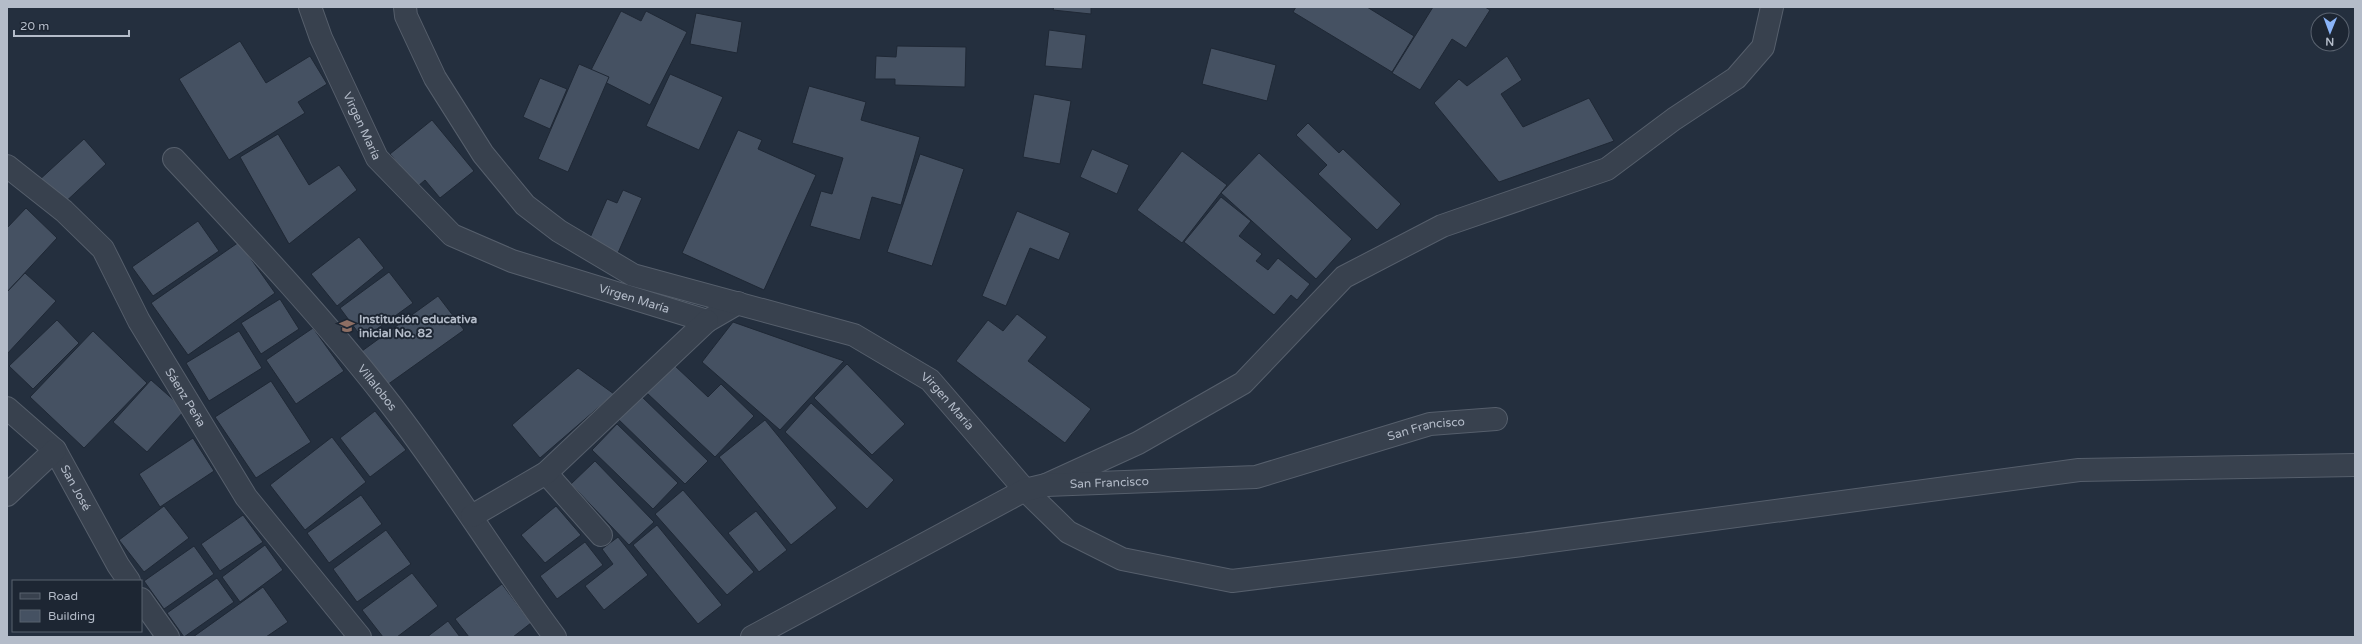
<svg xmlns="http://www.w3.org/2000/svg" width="2362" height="644" font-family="'Varela Round',sans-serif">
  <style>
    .building { fill: #455162; stroke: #1f2835 }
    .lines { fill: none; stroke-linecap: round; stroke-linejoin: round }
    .street-casing { stroke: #565f6c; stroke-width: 24 }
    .street { stroke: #38414e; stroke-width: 22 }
    .labels { text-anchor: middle; stroke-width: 4; stroke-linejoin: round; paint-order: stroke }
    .street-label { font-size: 12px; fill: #b4bcc9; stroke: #1d2633 }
    .poi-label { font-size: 12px; font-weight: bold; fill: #b4bcc9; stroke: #1d2633; text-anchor: start }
  </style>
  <rect width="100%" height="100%" fill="#242f3e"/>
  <g class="building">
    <polygon points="1054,7 1091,7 1091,14 1053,10"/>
    <polygon points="1296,7 1367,7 1414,36 1392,72 1293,12"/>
    <polygon points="1433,7 1485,7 1490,10 1466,48 1452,39 1420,90 1392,73"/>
    <polygon points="621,11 641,21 646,11 687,32 650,105 589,74"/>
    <polygon points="696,13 742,22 737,53 690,44"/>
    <polygon points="1049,30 1086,35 1082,69 1045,66"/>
    <polygon points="240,41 266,83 310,56 327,84 298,102 305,113 229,160 179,79"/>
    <polygon points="897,46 966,47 965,87 895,85 895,79 875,79 876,56 896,57"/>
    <polygon points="1211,48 1276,65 1267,101 1202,84"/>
    <polygon points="1507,56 1522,80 1501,94 1523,127 1589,98 1614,141 1499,182 1434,103 1459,79 1467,86"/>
    <polygon points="579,64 609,77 568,172 538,159"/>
    <polygon points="670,74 723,97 699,150 646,126"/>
    <polygon points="540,78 567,89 550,129 523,117"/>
    <polygon points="809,86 866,102 861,120 920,137 901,205 872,197 860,240 810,226 821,191 832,194 843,158 792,143"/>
    <polygon points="1034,94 1071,101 1060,164 1023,157"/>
    <polygon points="432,120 474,171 440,198 425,180 417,187 390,154"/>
    <polygon points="1308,123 1339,153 1343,149 1401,204 1377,230 1318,174 1327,165 1296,135"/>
    <polygon points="738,130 762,140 758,149 816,175 764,290 682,253"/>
    <polygon points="278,134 309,185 339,165 357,190 289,244 240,157"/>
    <polygon points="84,139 106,164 60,207 37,182"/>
    <polygon points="1092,149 1129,165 1117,194 1080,177"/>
    <polygon points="1182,151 1227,185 1182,243 1137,210"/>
    <polygon points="1259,153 1352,239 1316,279 1221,193"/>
    <polygon points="920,154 964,169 932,266 887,252"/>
    <polygon points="623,190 642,198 618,253 589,240 607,199 617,203"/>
    <polygon points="1221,197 1251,221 1239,236 1262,254 1256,261 1268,270 1278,258 1310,284 1297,300 1291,295 1274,315 1184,242"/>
    <polygon points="26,208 57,238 7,292 7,228"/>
    <polygon points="1017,211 1070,233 1059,260 1030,248 1006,306 982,296"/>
    <polygon points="198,221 219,251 153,296 132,267"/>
    <polygon points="359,237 384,268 337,306 311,274"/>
    <polygon points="239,242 275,293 188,355 151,303"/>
    <polygon points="389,272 413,303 363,339 340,308"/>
    <polygon points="25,273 56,301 7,354 7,292"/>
    <polygon points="438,296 464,330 387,385 362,351"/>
    <polygon points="280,299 299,329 261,354 241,323"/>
    <polygon points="1017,314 1047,337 1028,361 1091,409 1065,443 956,361 988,320 1003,331"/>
    <polygon points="57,320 79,343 33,389 9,366"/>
    <polygon points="733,322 844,361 780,430 702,362"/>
    <polygon points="313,328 344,371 296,404 266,360"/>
    <polygon points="93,331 147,383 84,448 30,397"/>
    <polygon points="239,331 262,368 209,401 186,363"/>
    <polygon points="847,364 905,424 872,455 814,398"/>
    <polygon points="674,365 708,397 721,384 754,416 715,457 647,393"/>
    <polygon points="578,368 614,394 540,458 512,425"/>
    <polygon points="151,380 185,410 147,452 113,422"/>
    <polygon points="271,381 311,442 256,478 215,417"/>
    <polygon points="639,394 708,461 685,484 616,417"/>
    <polygon points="811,403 894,480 867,509 785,432"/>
    <polygon points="375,411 406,450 370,477 340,438"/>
    <polygon points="765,420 837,508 791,545 719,457"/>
    <polygon points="617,424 678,483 653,509 592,450"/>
    <polygon points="332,437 366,482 305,530 270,485"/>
    <polygon points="193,438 214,471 160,507 139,474"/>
    <polygon points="595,461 654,522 629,545 571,484"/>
    <polygon points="683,490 754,572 727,595 655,514"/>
    <polygon points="361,495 382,524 329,563 307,533"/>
    <polygon points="164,506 189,538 144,572 119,540"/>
    <polygon points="556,506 581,535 545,563 521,535"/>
    <polygon points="756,511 787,550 759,572 728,533"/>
    <polygon points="243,515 263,542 220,571 201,544"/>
    <polygon points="657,525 722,605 698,624 633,545"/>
    <polygon points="386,530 411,564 357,602 333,569"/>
    <polygon points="618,537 648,575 604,610 585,586 613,564 602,549"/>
    <polygon points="585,542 603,565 557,599 540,576"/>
    <polygon points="265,545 283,570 240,602 222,577"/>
    <polygon points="194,546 214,574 164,609 144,581"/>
    <polygon points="412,573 438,606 397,637 383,637 362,610"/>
    <polygon points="217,578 234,602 184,637 167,613"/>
    <polygon points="502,584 531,623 513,637 469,637 455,619"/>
    <polygon points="263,587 288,622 266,637 193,637"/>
    <polygon points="448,621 460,637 427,637"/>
  </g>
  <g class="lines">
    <g class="street-casing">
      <g id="street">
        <path id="s1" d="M 310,7 L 321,38 L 377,158 L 452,235 L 512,261 L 707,321 L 738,303"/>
        <path id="s2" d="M 405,7 L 406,16 L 435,78 L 483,154 L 525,205 L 559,231 L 633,275 L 854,335 L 930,380 L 1025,490 L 1068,532 L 1122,559 L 1232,581 L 1522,545 L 2079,470 L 2355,465"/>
        <path id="s3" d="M 174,159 C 246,236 319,313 384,396 C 445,473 496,558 555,637"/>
        <path id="s4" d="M 7,166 L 64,211 L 103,249 L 139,321 L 246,497 L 360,637"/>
        <path id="s5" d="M 7,408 L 55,450 L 118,565 L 129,581"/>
        <polyline points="546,473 601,535"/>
        <polyline points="1046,485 1138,443 1243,383 1344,277 1442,226 1607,169 1674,119 1736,78 1763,47 1772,7"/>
        <polyline points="7,495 55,450"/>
        <polyline points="472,516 546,473 707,321"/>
        <polyline points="141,599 168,637"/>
        <path id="s6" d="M 752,637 L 1025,490 L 1046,485 L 1256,477 L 1430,424 L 1496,419"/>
      </g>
    </g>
    <use href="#street" class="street"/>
  </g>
  <defs>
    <g id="school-bare" transform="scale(1.2)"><path d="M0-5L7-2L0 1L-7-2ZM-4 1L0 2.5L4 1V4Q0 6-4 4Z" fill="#8d6e63" stroke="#1d2633" stroke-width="2.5" paint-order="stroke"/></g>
  </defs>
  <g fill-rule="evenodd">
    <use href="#school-bare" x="347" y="326"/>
  </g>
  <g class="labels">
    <g class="street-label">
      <text dy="4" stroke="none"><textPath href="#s1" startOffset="130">Virgen María</textPath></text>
      <text dy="4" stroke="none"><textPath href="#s1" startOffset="466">Virgen María</textPath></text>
      <text dy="4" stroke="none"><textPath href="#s3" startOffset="306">Villalobos</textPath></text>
      <text dy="4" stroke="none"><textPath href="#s4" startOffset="297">Sáenz Peña</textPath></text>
      <text dy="4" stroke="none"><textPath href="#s2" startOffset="707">Virgen María</textPath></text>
      <text dy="4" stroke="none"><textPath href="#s6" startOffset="719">San Francisco</textPath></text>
      <text dy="4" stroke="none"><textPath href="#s6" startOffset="395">San Francisco</textPath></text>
      <text dy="4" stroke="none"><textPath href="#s5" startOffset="107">San José</textPath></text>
    </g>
    <g class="poi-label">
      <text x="359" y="323">Institución educativa<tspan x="359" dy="14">inicial No. 82</tspan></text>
    </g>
  </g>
  <rect width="2362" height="644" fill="none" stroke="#b4bcc9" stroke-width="16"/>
  <rect x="12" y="580" width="130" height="52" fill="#1d2633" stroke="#59626f"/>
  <rect x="20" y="593" width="20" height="6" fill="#38414e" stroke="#59626f"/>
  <text x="48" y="600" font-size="12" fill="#b4bcc9">Road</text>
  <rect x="20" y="610" width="20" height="12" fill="#455162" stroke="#59626f"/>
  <text x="48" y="620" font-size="12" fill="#b4bcc9">Building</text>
  <g transform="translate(2330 32) rotate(181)"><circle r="19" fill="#1d2633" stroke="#59626f"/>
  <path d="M0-3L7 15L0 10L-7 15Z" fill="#8ab4f8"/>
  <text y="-6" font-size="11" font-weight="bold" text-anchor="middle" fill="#b4bcc9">N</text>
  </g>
  <path d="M14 30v6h115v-6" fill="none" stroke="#b4bcc9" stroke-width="2"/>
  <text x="20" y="30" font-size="12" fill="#b4bcc9" stroke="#1d2633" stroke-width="3" paint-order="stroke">20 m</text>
</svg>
